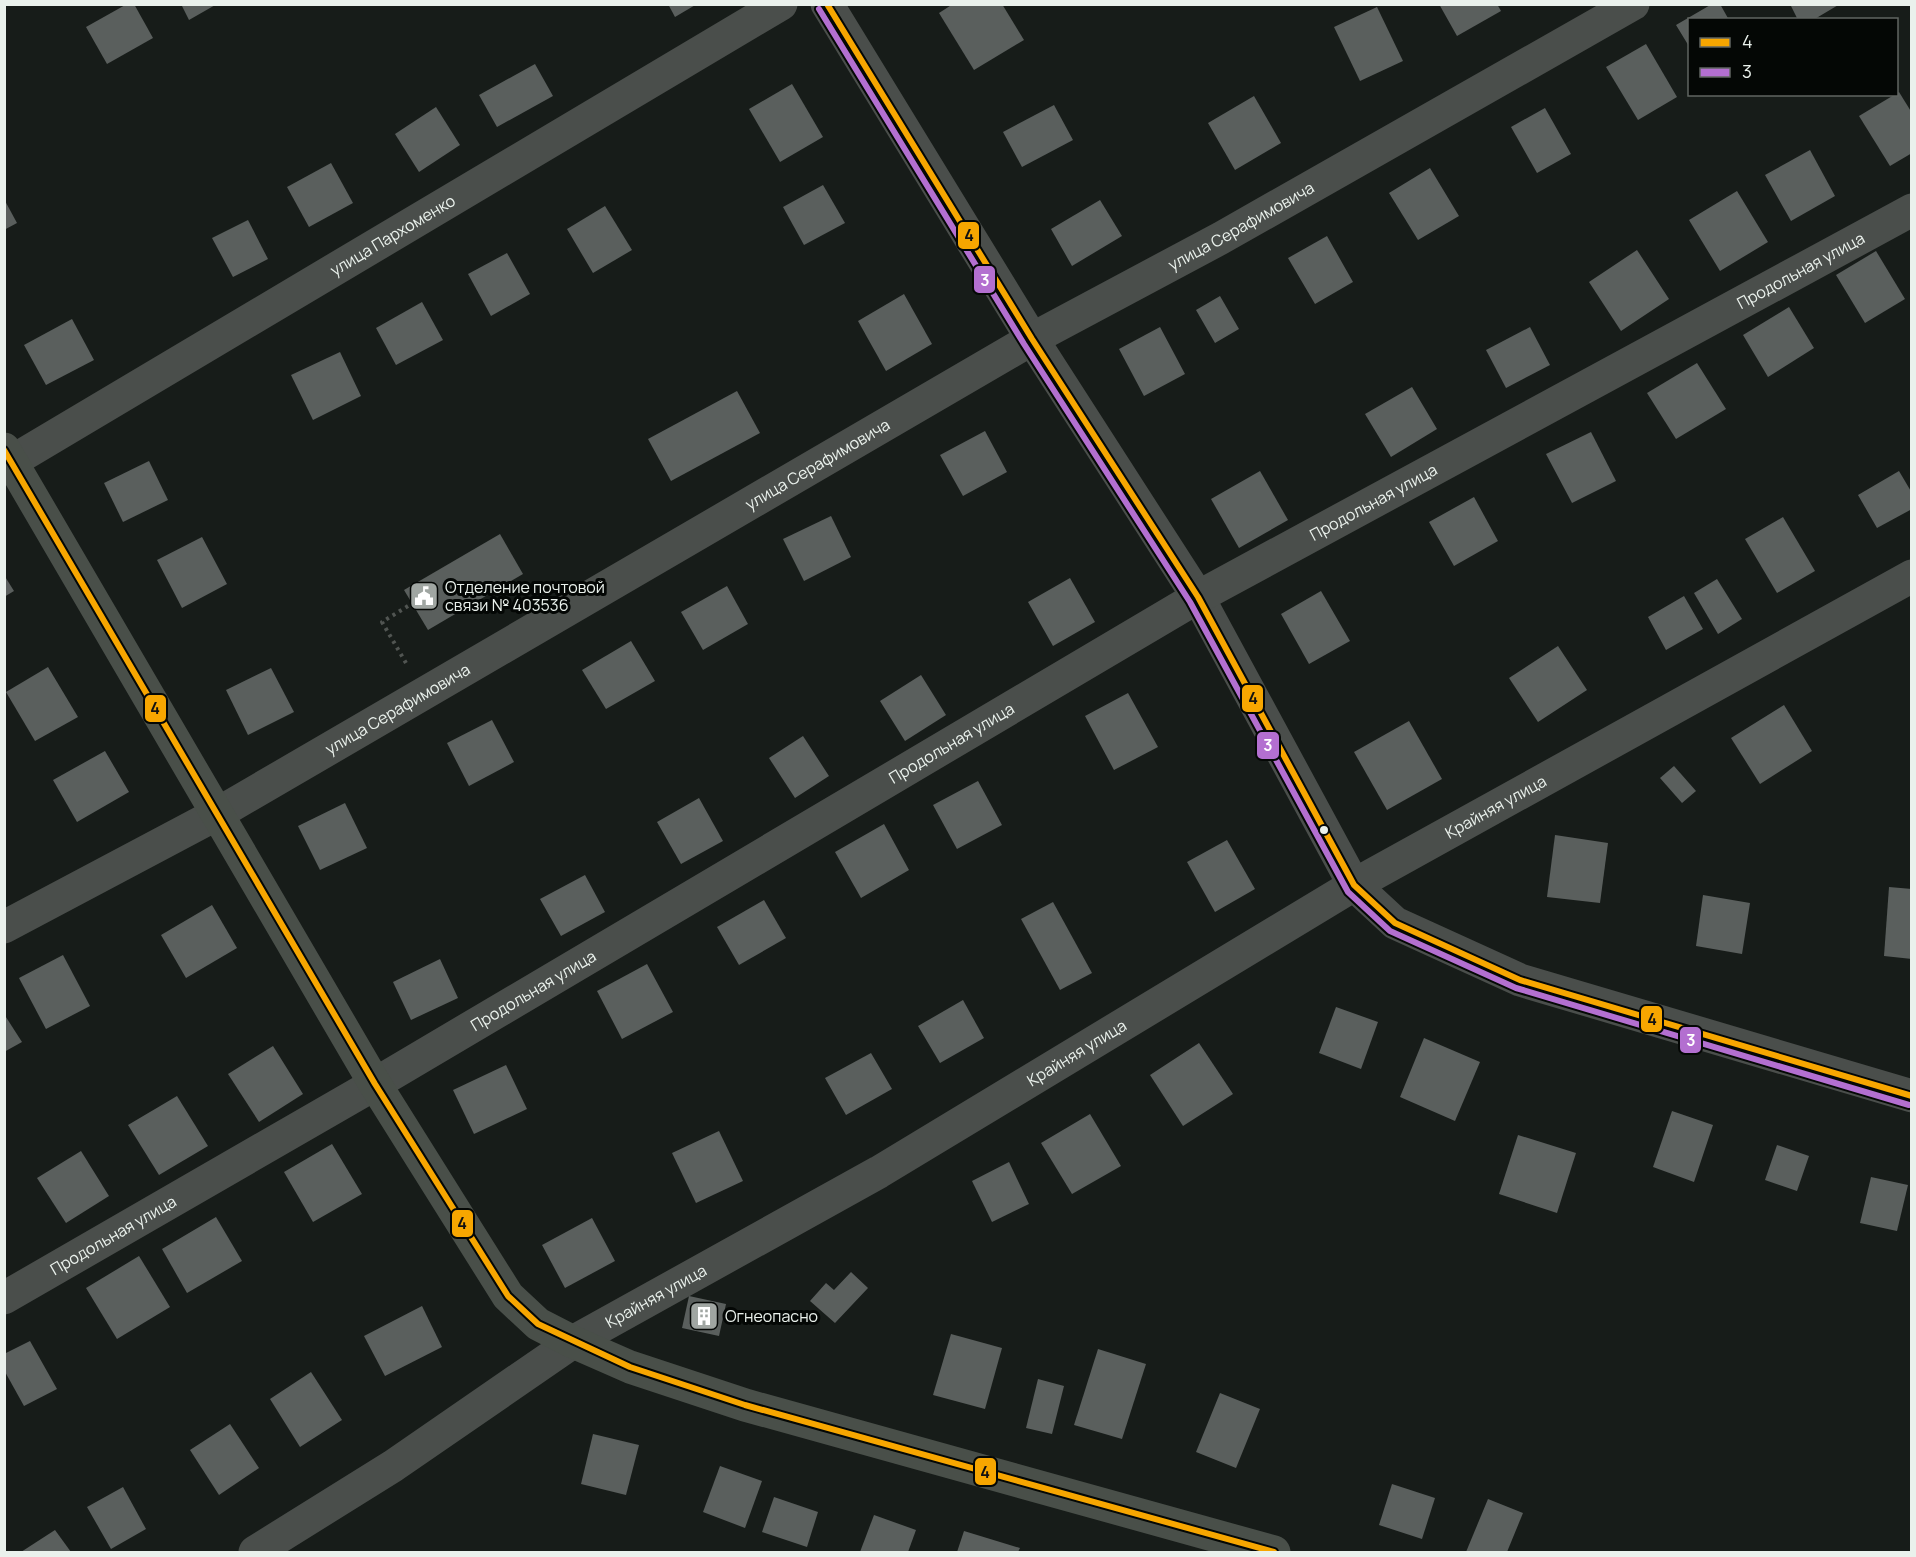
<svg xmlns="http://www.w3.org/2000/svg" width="1916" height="1557" font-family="Manrope,sans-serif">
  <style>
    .building { fill: #5a5f5d }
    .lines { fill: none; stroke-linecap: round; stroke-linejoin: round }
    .path { stroke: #515552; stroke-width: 4; stroke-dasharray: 3 4.5; stroke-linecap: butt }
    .minor { stroke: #4a4e4b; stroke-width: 33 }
    .primary { stroke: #494f49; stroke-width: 33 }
    .bus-1-casing { stroke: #040705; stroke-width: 10 }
    .bus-2-casing { stroke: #040705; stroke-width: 10 }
    .bus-1 { stroke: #f7a600; stroke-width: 6 }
    .bus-2 { stroke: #b36fd0; stroke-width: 6 }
    .bus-dot { fill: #eaf1ec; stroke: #040705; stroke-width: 2 }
    .labels { text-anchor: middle; stroke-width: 6; stroke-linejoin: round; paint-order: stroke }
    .street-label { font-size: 16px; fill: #eaf1ec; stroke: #040705 }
    .poi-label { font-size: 16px; fill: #eaf1ec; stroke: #040705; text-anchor: start }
    .line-badge { stroke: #040705; stroke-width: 2 }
    .badge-label { font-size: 16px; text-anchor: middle; font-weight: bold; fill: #fff }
    .pale-badge-label { font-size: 16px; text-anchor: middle; font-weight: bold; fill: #111 }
  </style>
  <rect width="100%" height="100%" fill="#171c19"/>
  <g class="building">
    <polygon points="127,4 134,4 153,38 107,64 86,27"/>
    <polygon points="181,4 217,4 189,20"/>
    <polygon points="668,4 697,4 675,17"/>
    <polygon points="953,4 1002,4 1024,40 974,70 939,13"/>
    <polygon points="1439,4 1497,4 1501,11 1457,36"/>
    <polygon points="1712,4 1720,4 1729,20 1690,20 1690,48 1676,25"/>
    <polygon points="1790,4 1840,4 1813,20 1798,20"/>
    <polygon points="1377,7 1403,61 1360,81 1334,27"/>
    <polygon points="1646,44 1677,97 1638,120 1606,67"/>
    <polygon points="535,64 553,96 497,127 479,95"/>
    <polygon points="792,84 823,137 780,162 749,109"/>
    <polygon points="1899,92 1912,113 1912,153 1890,166 1859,116"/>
    <polygon points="1254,96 1281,143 1235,170 1208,123"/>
    <polygon points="1054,105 1073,140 1022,167 1003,132"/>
    <polygon points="436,107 460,145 419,172 395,134"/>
    <polygon points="1545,108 1571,154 1537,173 1511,127"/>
    <polygon points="1810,150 1835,196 1791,221 1765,175"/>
    <polygon points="331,163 353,203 309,227 287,187"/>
    <polygon points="1430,168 1459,216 1418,240 1389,193"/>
    <polygon points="823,185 845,223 804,245 783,207"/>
    <polygon points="1737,191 1768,242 1720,271 1689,220"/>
    <polygon points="4,199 17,223 4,230"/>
    <polygon points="1100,200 1122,236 1072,266 1051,229"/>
    <polygon points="605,206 632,250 593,273 567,229"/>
    <polygon points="248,220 268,259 233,277 212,238"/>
    <polygon points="1327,236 1353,282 1315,304 1288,258"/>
    <polygon points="1637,250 1669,299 1621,331 1589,282"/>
    <polygon points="1876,251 1905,299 1865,323 1836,275"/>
    <polygon points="507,253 530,294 491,316 468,274"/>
    <polygon points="904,294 932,344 886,371 858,321"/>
    <polygon points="1220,296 1239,329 1215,343 1196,310"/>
    <polygon points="422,302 443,340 396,365 376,328"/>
    <polygon points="1789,307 1814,348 1768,377 1743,335"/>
    <polygon points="72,319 94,360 46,385 24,345"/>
    <polygon points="1160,327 1185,374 1144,396 1119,349"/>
    <polygon points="1530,327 1550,365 1506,388 1486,350"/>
    <polygon points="340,352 361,396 313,420 291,375"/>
    <polygon points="1697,363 1726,409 1676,439 1647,393"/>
    <polygon points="1412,387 1437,429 1391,457 1365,414"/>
    <polygon points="737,391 760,433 671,481 648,439"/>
    <polygon points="985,431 1007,472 963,496 940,455"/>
    <polygon points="1591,432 1616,481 1572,503 1546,454"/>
    <polygon points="149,461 168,500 123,522 104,483"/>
    <polygon points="1260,471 1288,520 1239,548 1211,499"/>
    <polygon points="1899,471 1912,493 1912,509 1877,528 1858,495"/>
    <polygon points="1474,497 1498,541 1454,566 1429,522"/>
    <polygon points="831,516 851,557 804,581 783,539"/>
    <polygon points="1783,517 1815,571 1777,593 1745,539"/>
    <polygon points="500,534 523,574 428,630 404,590"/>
    <polygon points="202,537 227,584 182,608 157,560"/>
    <polygon points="4,575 14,591 4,597"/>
    <polygon points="1070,578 1095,622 1053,646 1028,602"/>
    <polygon points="1717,579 1742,619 1718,634 1694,593"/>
    <polygon points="727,586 748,624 703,650 681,612"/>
    <polygon points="1321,591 1350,641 1309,664 1281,614"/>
    <polygon points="1684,596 1703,629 1666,650 1648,617"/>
    <polygon points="631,641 655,681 606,709 582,670"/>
    <polygon points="1558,646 1587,690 1538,722 1509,678"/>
    <polygon points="48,667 78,717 35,741 6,692"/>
    <polygon points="271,668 294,712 248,735 226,690"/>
    <polygon points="921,675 946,715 905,741 880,701"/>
    <polygon points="1128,693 1158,747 1114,770 1085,716"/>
    <polygon points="1784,705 1812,751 1760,784 1731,738"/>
    <polygon points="492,720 514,762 469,786 447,743"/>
    <polygon points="1409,721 1442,779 1387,810 1354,752"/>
    <polygon points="803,736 829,776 795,798 769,758"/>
    <polygon points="105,751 129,792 77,822 53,780"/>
    <polygon points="1674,766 1696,791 1682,803 1660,778"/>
    <polygon points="978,781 1002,825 957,849 933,805"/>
    <polygon points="699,798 723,841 681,864 657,822"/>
    <polygon points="345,803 367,848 320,870 298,826"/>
    <polygon points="884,824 909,870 861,898 835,852"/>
    <polygon points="1555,835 1608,843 1600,903 1547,897"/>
    <polygon points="1227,840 1255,889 1215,912 1187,862"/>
    <polygon points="585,875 605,912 561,936 540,899"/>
    <polygon points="1889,887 1912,889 1912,959 1884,956"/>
    <polygon points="1703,895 1750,903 1742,954 1696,946"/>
    <polygon points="764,900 786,938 739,965 717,927"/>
    <polygon points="1053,902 1092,973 1060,990 1021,919"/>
    <polygon points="212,905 237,948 186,978 161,935"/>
    <polygon points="63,955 90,1006 46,1029 19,978"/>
    <polygon points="440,959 458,998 411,1020 393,982"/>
    <polygon points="647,964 673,1012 622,1039 597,991"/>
    <polygon points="963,1000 984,1038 940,1063 918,1026"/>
    <polygon points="1336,1007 1378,1022 1361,1069 1319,1053"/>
    <polygon points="4,1014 22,1042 4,1052"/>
    <polygon points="1424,1038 1480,1062 1455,1121 1400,1097"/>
    <polygon points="1199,1043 1233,1094 1183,1126 1150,1075"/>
    <polygon points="273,1046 303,1094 259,1122 228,1074"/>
    <polygon points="871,1053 892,1089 846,1115 825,1078"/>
    <polygon points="506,1065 527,1109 474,1134 453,1090"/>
    <polygon points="177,1096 208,1146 159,1175 128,1125"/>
    <polygon points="1672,1111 1713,1125 1694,1182 1653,1167"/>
    <polygon points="1090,1114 1121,1166 1072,1194 1041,1143"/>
    <polygon points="719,1131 743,1181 696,1203 672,1153"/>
    <polygon points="1518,1135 1576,1153 1557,1213 1499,1194"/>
    <polygon points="332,1144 362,1194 313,1222 284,1172"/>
    <polygon points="1777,1145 1809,1156 1797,1191 1765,1180"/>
    <polygon points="81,1151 109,1196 66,1223 37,1178"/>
    <polygon points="1009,1162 1029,1204 992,1222 972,1181"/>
    <polygon points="1871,1177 1908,1185 1897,1231 1860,1223"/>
    <polygon points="216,1217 242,1261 187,1293 162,1249"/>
    <polygon points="592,1218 615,1261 565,1288 542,1245"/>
    <polygon points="139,1256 170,1307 117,1339 86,1288"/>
    <polygon points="851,1272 868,1288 835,1323 810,1301 826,1283 834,1290"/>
    <polygon points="689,1296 726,1304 719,1336 682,1328"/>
    <polygon points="422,1306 442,1347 385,1376 364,1336"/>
    <polygon points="951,1334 1002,1348 985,1409 933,1395"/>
    <polygon points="30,1341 57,1389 24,1406 4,1370 4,1354"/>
    <polygon points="1098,1349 1146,1364 1122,1439 1074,1425"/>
    <polygon points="311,1372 342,1420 300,1447 270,1399"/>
    <polygon points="1038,1379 1064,1386 1052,1434 1026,1428"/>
    <polygon points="1220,1393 1260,1409 1236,1468 1196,1452"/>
    <polygon points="230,1424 259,1468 219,1495 190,1450"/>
    <polygon points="593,1434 639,1445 626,1495 581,1484"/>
    <polygon points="720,1466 762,1481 745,1528 703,1512"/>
    <polygon points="1392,1484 1435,1498 1422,1539 1379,1525"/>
    <polygon points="123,1487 146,1529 111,1549 87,1507"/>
    <polygon points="774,1497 818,1512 807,1547 762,1532"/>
    <polygon points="1488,1499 1523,1513 1507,1552 1466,1552"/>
    <polygon points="874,1515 916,1530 908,1552 860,1552"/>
    <polygon points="55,1530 71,1552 21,1552"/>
    <polygon points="964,1531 1020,1548 1018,1552 957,1552"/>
  </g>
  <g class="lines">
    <polyline class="path" points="406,663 382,622 413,603"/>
    <g class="minor">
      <polyline points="827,4 1032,339 1198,597 1354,885 1395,923 1520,980 1912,1096"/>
      <path id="s1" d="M 4,466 L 781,4"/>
      <path id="s2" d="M 4,927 L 217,814 L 1032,339 L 1221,238 L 1633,4"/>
      <path id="s3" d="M 4,1298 L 375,1084 L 1198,597 L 1912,210"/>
      <path id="s4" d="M 255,1552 L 393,1466 L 573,1342 L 879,1172 L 1354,885 L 1912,576"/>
    </g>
    <polyline class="primary" points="4,449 375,1084 508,1296 538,1324 573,1342 630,1367 745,1405 1274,1552"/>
    <g class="bus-1-casing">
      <g id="bus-1">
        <polyline points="827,4 1032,339 1198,597 1354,885 1395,923 1520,980 1912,1096"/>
        <polyline points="4,450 375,1084 508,1296 538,1324 630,1367 745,1405 1274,1552"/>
      </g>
    </g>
    <g class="bus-2-casing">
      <polyline id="bus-2" points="819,9 1024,344 1190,602 1348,892 1390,931 1516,988 1909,1105"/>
    </g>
    <use href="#bus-1" class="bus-1"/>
    <use href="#bus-2" class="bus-2"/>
  </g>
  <defs>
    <g id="civic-square" transform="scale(1.5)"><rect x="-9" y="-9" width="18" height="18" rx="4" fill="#a0a6a2" stroke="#040705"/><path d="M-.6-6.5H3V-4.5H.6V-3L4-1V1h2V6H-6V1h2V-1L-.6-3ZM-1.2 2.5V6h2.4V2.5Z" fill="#fff"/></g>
    <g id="building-square" transform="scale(1.5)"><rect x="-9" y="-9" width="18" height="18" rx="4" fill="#a0a6a2" stroke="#040705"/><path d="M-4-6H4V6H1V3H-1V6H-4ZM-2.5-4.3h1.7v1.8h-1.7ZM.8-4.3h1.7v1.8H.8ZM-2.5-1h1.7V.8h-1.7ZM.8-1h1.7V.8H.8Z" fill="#fff"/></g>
  </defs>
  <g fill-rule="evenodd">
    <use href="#civic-square" x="424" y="596"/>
    <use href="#building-square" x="704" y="1316"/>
  </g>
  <circle class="bus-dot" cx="1324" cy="830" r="5"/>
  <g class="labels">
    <g class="street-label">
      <text dy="6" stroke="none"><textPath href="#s2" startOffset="1422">улица Серафимовича</textPath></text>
      <text dy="6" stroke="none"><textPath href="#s1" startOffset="452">улица Пархоменко</textPath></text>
      <text dy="6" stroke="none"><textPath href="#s3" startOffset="2070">Продольная улица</textPath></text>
      <text dy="6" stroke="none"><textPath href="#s2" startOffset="936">улица Серафимовича</textPath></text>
      <text dy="6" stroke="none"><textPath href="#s3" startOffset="1584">Продольная улица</textPath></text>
      <text dy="6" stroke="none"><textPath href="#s2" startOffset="450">улица Серафимовича</textPath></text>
      <text dy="6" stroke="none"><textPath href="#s3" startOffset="1098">Продольная улица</textPath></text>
      <text dy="6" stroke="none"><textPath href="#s4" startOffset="1448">Крайняя улица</textPath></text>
      <text dy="6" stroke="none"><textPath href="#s3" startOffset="612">Продольная улица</textPath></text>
      <text dy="6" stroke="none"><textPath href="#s4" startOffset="962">Крайняя улица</textPath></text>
      <text dy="6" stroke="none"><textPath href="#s3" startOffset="126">Продольная улица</textPath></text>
      <text dy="6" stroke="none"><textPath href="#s4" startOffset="476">Крайняя улица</textPath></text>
    </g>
    <g class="poi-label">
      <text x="445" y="593">Отделение почтовой<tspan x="445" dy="18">связи № 403536</tspan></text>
      <text x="725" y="1322">Огнеопасно</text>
    </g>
  </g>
  <g class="line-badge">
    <rect x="957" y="221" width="23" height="29" rx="6" fill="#f7a600"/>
    <rect x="973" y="265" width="23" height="29" rx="6" fill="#b36fd0"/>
    <rect x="1241" y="684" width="23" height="29" rx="6" fill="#f7a600"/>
    <rect x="144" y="694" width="23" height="29" rx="6" fill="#f7a600"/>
    <rect x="1256" y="731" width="24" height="29" rx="6" fill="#b36fd0"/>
    <rect x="1640" y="1005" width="23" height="28" rx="6" fill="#f7a600"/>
    <rect x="1679" y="1026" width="23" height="28" rx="6" fill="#b36fd0"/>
    <rect x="451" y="1209" width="23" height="29" rx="6" fill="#f7a600"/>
    <rect x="974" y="1457" width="23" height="29" rx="6" fill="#f7a600"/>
  </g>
  <g class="badge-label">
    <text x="985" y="286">3</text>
    <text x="1268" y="751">3</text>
    <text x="1691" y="1046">3</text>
  </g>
  <g class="pale-badge-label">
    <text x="969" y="241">4</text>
    <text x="1253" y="704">4</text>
    <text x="155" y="714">4</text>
    <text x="1652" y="1025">4</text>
    <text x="462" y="1229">4</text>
    <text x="985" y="1478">4</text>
  </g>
  <rect width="1916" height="1557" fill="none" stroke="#eaf1ec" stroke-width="12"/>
  <rect x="1688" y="18" width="210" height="78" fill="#040705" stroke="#606561" stroke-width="1.5"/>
  <rect x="1700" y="38" width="30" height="9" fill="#f7a600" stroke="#606561" stroke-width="1.5"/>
  <text x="1742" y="48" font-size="18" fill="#eaf1ec">4</text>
  <rect x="1700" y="68" width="30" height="9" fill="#b36fd0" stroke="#606561" stroke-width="1.5"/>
  <text x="1742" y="78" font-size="18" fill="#eaf1ec">3</text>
</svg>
